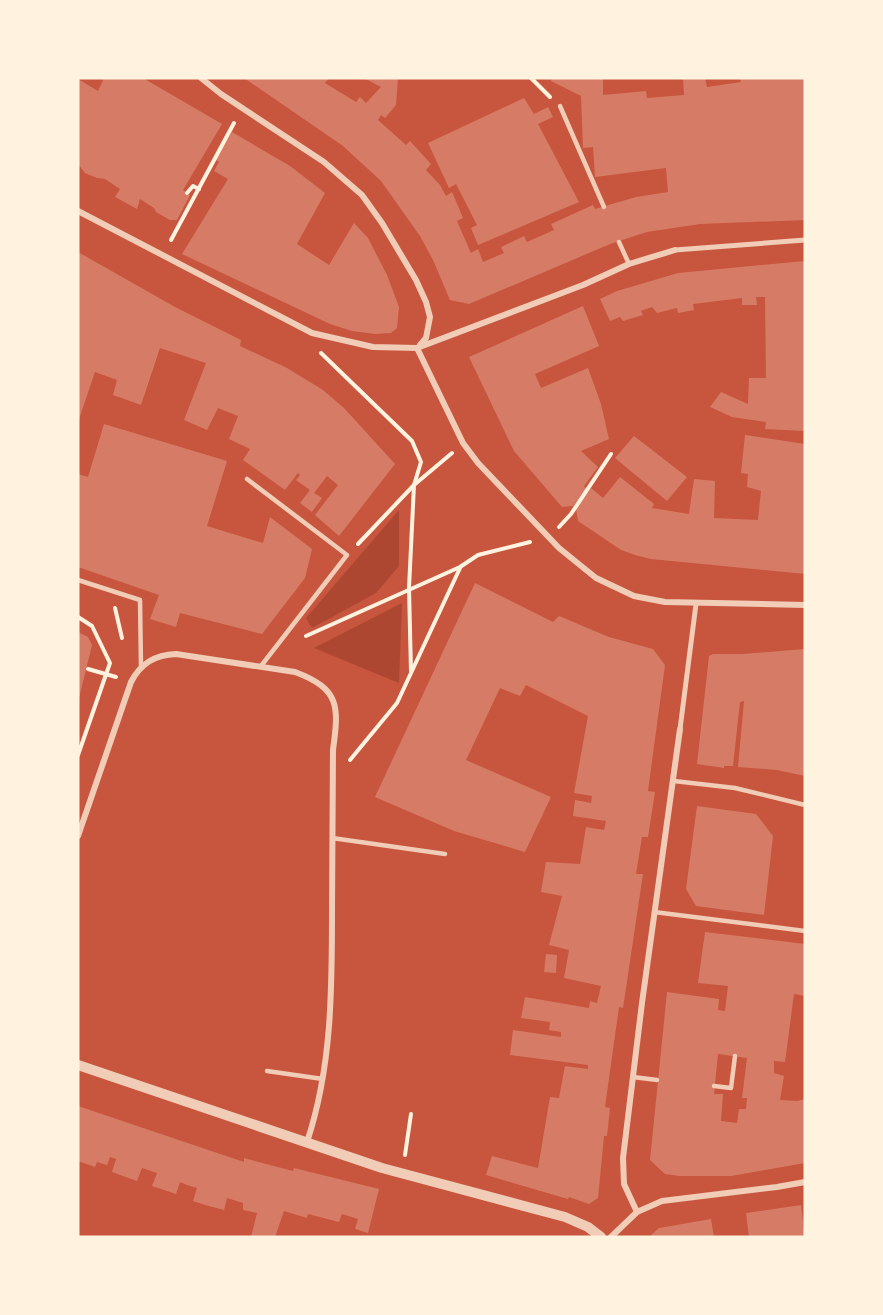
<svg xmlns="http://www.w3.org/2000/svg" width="883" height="1315" font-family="'Fira Sans',sans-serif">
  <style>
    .green { fill: #ae4732 }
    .building { fill: #d67c66; fill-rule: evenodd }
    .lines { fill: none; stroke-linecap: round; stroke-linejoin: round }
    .path { stroke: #fff3e0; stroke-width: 4 }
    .service { stroke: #f1ccb7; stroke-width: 4.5 }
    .pedestrian { stroke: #f1ccb7; stroke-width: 5 }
    .minor { stroke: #f1ccb7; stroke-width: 6 }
    .tertiary { stroke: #f1ccb7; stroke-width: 10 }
  </style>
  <rect width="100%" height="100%" fill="#c8553d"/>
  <g class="green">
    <polygon points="399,510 399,566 376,593 312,628 306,618"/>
    <polygon points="402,603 399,683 314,648"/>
  </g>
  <g class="building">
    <polygon points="104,78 143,78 222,124 183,190 190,195 177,220 170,220 156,212 154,208 140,199 137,209 115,197 120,189 105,179 97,178 85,173 78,164 78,79 98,91"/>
    <polygon points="244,78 329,78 325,83 356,102 360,97 366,103 381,87 364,78 398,78 396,105 385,118 381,115 378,120 406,145 410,141 431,164 426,170 440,185 446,196 452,192 463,218 457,221 467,244 471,253 478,249 483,262 504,253 501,247 524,236 527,242 554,230 551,224 593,205 595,209 636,197 668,192 666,168 595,177 593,147 583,148 581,96 551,81 552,78 603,78 603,95 646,91 647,98 684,95 683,78 705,78 707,87 741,82 740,78 805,78 805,220 700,224 647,232 610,244 469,304 450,300 433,260 420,236 381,181 343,146"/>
    <polygon points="524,98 534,114 548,107 553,117 538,124 579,202 478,245 471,228 477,225 456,184 449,188 428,143"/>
    <polygon points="232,132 290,166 325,193 297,244 329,265 354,223 368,238 387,275 399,307 397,328 391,333 375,334 352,331 330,324 182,254 228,179 214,171 219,162 216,160"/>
    <polygon points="78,252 175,307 241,340 240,346 287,368 323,390 344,408 395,464 339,536 315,515 338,485 327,476 314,493 322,498 312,512 300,503 310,490 296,480 300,475 298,473 285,490 243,460 250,449 229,439 238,416 218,408 207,430 184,420 206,363 160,348 141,405 113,395 117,380 95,372 78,422"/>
    <polygon points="805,261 805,431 765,429 766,422 732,417 710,407 721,392 748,404 749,378 766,378 765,297 756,297 757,305 742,305 742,298 693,304 694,310 678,313 677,308 657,313 652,307 641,311 643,315 623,321 620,317 610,321 600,299 617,291 678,273"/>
    <polygon points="583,306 599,346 535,374 541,388 588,368 601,404 609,439 581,451 598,467 584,486 586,489 573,506 562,507 514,451 469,357"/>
    <polygon points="104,424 227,461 207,526 263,543 270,517 312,549 305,578 262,634 180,613 176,627 150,619 159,595 78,567 78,474 88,477"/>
    <polygon points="745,435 805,444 805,574 651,559 635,555 621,550 578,521 576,509 591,488 603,498 620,477 654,504 652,508 689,514 694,479 715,481 714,518 758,520 761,491 747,487 748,474 741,473"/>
    <polygon points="634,436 687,477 667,501 615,458"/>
    <polygon points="475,583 553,622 559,616 609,637 653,649 665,665 648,791 655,792 648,837 642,837 636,874 643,874 623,1008 619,1007 605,1107 610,1108 607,1136 604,1136 598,1198 589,1204 569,1197 568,1199 486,1175 492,1156 538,1168 550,1097 559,1098 565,1066 588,1069 588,1065 510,1055 513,1030 561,1037 561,1032 549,1030 550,1022 521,1018 525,997 589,1008 590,1001 597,1003 601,986 564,978 569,950 549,945 562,896 541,892 546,862 580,864 586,827 604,830 606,821 573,816 575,800 591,803 592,796 574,793 588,716 526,685 520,696 500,688 466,760 551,797 525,852 454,831 375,797"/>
    <polygon points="78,632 88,637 92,645 79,698"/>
    <polygon points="805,649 805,776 777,770 738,767 744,701 740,702 733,766 724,766 724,768 697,764 709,656 713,654 743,654"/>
    <polygon points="697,806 756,814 773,836 764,915 696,906 686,889"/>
    <path d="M 705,932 L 805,944 L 805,996 L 794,994 L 785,1062 L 774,1061 L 774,1073 L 784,1076 L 780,1100 L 797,1101 L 805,1099 L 805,1163 L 731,1176 L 679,1176 L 665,1174 L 650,1160 L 667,992 L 719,999 L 718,1010 L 725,1011 L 728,986 L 698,983 ZM 718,1054 L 747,1058 L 742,1098 L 747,1098 L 746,1109 L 739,1109 L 737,1123 L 721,1121 L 723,1094 L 714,1094 Z"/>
    <polygon points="546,954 557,955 556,973 544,972"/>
    <polygon points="78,1106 244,1162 244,1158 293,1171 294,1168 379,1189 368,1233 355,1229 358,1219 342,1214 339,1222 308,1214 307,1218 284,1211 275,1237 251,1237 257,1213 243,1210 243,1203 227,1198 224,1210 205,1205 193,1201 197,1188 187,1185 180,1182 176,1194 152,1186 157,1173 142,1168 137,1181 112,1172 116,1159 110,1157 107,1165 97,1162 95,1167 78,1161"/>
    <polygon points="801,1205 805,1237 749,1237 746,1213"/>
    <polygon points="711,1219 714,1237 649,1237 659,1228"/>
  </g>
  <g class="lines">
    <g class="path">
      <polyline points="531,78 550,97"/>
      <polyline points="187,193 193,186 199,189"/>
      <polyline points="171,240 234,123"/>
      <polyline points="321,353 412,441 421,462 414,485 409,588 411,672"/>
      <polyline points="559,527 571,514 611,454"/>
      <polyline points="358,544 414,485 452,453"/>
      <polyline points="115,608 122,638"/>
      <polyline points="78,617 92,626 110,663 78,755"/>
      <polyline points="306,636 460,567 478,555 530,542"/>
      <polyline points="88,669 116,677"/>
      <polyline points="350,760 397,703 460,568"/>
      <polyline points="405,1155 411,1114"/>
    </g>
    <g class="service">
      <polyline points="560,106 604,207"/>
      <polyline points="619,242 629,264"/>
      <polyline points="247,479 347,555 261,666"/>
      <polyline points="78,580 140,600 141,667"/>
      <polyline points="674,781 735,788 805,805"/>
      <polyline points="332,838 445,854"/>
      <polyline points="654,912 805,931"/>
      <polyline points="267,1071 323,1079"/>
      <polyline points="633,1077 657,1080"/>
      <polyline points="714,1086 731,1088 735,1056"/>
    </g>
    <g class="pedestrian">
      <polyline points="675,250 805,240"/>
      <polyline points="680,729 696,604"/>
    </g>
    <g class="minor">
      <polyline points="201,78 221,94 324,162 362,195 382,223 416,280 426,302 430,317 426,338 420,345"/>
      <polyline points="78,211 312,333 373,347 417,348 583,285 629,264 675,250"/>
      <polyline points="417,348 463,443 478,463 559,548 596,578 634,596 665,602 805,605"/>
      <path d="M 78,836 L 131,682 C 141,663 155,655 176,654 L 295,672 C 340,689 339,706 333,750 C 333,803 332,857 332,911 C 332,989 332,1067 307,1142"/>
      <polyline points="637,1212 624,1184 623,1158 642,1003 680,729"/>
      <polyline points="611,1237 637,1212 662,1201 777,1187 805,1182"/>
    </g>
    <polyline class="tertiary" points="78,1065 382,1168 565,1217 588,1227 601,1237"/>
  </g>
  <rect width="883" height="1315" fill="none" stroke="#fff3e0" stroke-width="159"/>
</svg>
